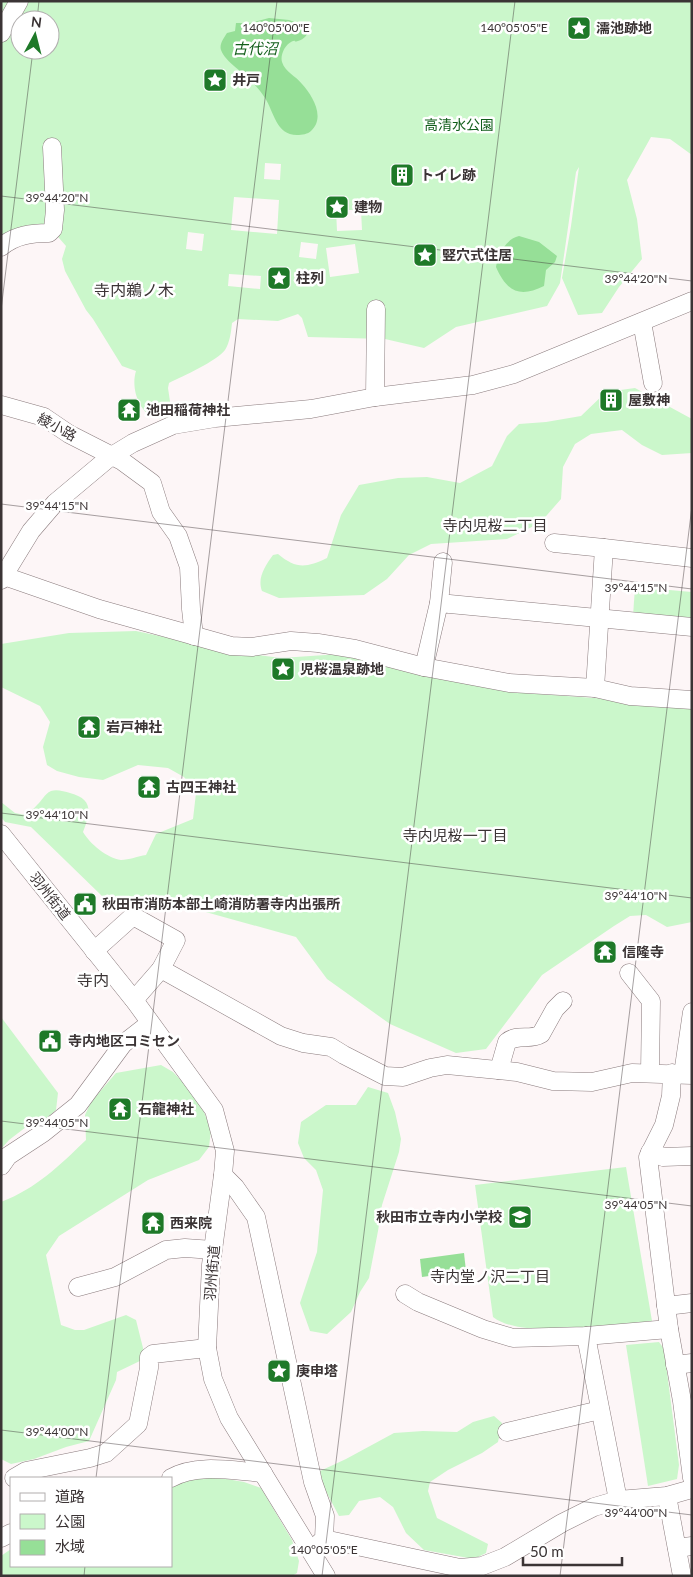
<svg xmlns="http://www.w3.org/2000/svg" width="693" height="1577" font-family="Lato,'Noto Sans JP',sans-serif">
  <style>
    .green { fill: #cbf7cb; fill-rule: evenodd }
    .water { fill: #96df97 }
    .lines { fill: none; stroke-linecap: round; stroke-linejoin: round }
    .minor-casing { stroke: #8a7b7d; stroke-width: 19 }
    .minor { stroke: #fff; stroke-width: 18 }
    .ticks { fill: none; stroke: #3b3435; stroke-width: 1; stroke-opacity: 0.45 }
    .labels { text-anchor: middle; stroke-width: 5; stroke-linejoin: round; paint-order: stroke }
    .poi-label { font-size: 14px; font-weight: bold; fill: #3b3435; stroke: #fff; text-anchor: start }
    .park-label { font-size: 14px; fill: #125e1b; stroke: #fff }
    .street-label { font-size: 14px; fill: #3b3435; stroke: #fff }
    .water-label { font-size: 15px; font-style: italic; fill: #125e1b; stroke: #fff }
    .neighbourhood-label { font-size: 15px; fill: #3b3435; stroke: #fff }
    .quarter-label { font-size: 16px; fill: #3b3435; stroke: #fff }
    .ticks-label { font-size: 12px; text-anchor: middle; fill: #3b3435; stroke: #fff; stroke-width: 5; stroke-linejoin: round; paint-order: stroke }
  </style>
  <rect width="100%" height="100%" fill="#fdf6f7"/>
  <g class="green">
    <path d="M 1,1 L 692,1 L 692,155 L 670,139 L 651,137 L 627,180 L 637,219 L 642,259 L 619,287 L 602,313 L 578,315 L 562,278 L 571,226 L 579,167 L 576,172 L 560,283 L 547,306 L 456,327 L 424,348 L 385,339 L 308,337 L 302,318 L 298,314 L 278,321 L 238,319 L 232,323 C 231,332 230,342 225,350 C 217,361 183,376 169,383 L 168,388 L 172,415 C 145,429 129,393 136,371 L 122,366 L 93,319 L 86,310 L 65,271 L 62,259 L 66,246 L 52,230 L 1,238 ZM 20,20 L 50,20 L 50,50 L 20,50 ZM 265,163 L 281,164 L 280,180 L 264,179 ZM 234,197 L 279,200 L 277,234 L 231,230 ZM 336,210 L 361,210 L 362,230 L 337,231 ZM 188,232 L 204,234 L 202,251 L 186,249 ZM 301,242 L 318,244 L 316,259 L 299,257 ZM 355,244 L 359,273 L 330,277 L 326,248 ZM 229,274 L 261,276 L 260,289 L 228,286 Z"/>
    <path d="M 635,388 L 692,419 L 692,453 L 662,455 L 642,445 L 622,430 L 591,434 L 575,444 L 563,467 L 561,499 L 540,523 L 507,539 L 431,544 L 409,555 L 387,579 L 364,595 L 279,598 L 262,591 C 257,578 265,566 273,555 L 278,554 C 296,569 306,568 327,558 L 341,515 L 359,485 L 398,478 L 427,477 L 460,483 L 492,466 L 507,436 L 519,424 L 546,422 L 581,416 L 606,392 Z"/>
    <polygon points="635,587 692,592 692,622 633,616"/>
    <path d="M 136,631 L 235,652 L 281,658 L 340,654 L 409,668 L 510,692 L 692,705 L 692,922 L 667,927 L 646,915 L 630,916 L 614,926 L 542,975 L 486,1049 L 456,1053 L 390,1024 L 327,979 L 296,937 L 166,901 L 102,896 L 31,827 L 5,822 L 1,817 L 1,802 L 15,813 L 25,815 C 29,812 34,809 37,805 C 42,801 44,794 51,791 C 56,789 64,791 70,793 C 93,799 91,812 83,832 C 90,844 107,858 121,860 C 129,860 138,856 146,855 L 156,834 L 193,819 L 196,793 L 184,777 L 168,768 L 138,765 L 103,780 L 79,777 L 57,771 L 47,765 L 43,747 L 50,722 L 40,706 L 1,687 L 1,644 L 69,633 Z"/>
    <polygon points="1,1017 58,1093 56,1110 41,1123 26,1127 9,1140 1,1149"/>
    <path d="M 161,1065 L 173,1072 L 199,1099 L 211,1130 L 209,1147 L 199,1160 L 148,1180 L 59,1236 L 46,1255 L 61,1325 L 75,1330 L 84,1330 L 126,1315 L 136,1320 L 144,1352 L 142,1360 L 117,1372 L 116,1380 L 89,1441 L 66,1447 L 34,1459 L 11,1464 L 1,1459 L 1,1202 C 37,1188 59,1166 86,1140 L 85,1115 L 91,1102 L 116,1073 Z"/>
    <polygon points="368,1087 388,1093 395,1112 401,1139 399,1152 382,1205 378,1231 369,1278 360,1292 351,1312 327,1334 310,1331 300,1303 317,1252 323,1190 316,1170 304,1158 298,1143 301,1122 326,1105 356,1105"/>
    <path d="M 626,1167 L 652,1321 C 616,1325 522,1340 493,1317 L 475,1185 Z"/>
    <polygon points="659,1342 664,1349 679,1465 677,1479 648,1486 626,1345"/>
    <polygon points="494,1416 502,1423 498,1442 482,1453 448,1470 430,1482 428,1491 437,1518 488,1544 486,1553 474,1559 424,1550 406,1533 393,1507 380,1497 359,1501 349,1515 339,1516 321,1482 320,1471 346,1459 394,1433 423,1431 457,1432 473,1422"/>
    <polygon points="209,1476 244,1482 261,1488 292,1540 299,1561 297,1573 292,1576 1,1576 1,1556 11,1549 11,1566 171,1566 171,1486 182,1480"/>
  </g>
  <g class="water">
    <path d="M 269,18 L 289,20 L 310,27 C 309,33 304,40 298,41 C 292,43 298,39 291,42 C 285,45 280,55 282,62 C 285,72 296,76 302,84 C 312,95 326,117 311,131 C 308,134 302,135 297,135 C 276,135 274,112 265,98 C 262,93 257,87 253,83 C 244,72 226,63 221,50 C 219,44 224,38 227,33 L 235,31 L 236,23 L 250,23 Z"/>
    <path d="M 519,236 L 539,242 L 557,256 L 555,262 L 546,270 L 544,286 C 520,298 507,292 496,267 C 498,254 506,239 519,236 Z"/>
    <polygon points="464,1253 466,1271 422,1277 420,1259"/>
  </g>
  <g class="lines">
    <g class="minor-casing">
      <g id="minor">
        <polyline points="1,33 19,1"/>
        <path d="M 1,247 C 15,235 32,233 49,233 L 53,229 L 55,210 L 52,147"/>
        <polyline points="642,322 653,383"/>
        <polyline points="375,397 376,309"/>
        <polyline points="1,405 44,417 69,434 122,461 152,483 161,512 178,536 189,567 191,609 194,636"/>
        <polyline points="554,543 604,548 692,558"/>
        <polyline points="4,576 99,609 231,646 252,647 291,641 318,643 355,649 424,667 509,683 595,688 630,696 692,700"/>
        <polyline points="1,580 31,531 55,503 110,457 133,443 173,425 215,418 311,409 375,397 473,385 514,374 692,301"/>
        <polyline points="439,603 443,562"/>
        <polyline points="424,667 439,603 692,627"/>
        <polyline points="595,688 604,548"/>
        <polyline points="1,834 134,1000 214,1110 225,1151 223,1175 211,1265 207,1348 213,1379 229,1418 326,1576"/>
        <polyline points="94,951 133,916 176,940 161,969"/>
        <polyline points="629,973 651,1001 650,1073"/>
        <polyline points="134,1000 161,969 281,1036 303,1043 331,1047 344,1055 385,1076 403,1077 430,1068 447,1065 517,1072 553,1081 592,1082 632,1073 692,1075"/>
        <path d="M 499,1070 L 507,1042 C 518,1033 530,1041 541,1034 L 555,1009 L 563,1001"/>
        <polyline points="672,1073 671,1096 664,1125 648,1157 669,1329 682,1401 692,1478"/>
        <polyline points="683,1074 692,1012"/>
        <polyline points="650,1152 663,1157 692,1156"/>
        <polyline points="1,1166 8,1156 43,1133 78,1105 123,1044 150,1023"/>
        <polyline points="223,1175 235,1187 256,1217 313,1482 325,1516 324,1539 311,1550"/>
        <polyline points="78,1287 115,1277 166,1250 185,1248 213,1250"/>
        <polyline points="405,1294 418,1302 483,1329 513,1338 586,1336 669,1329"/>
        <polyline points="666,1306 692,1303"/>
        <polyline points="586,1336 618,1500"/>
        <polyline points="675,1365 692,1363"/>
        <polyline points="507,1432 600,1410"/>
        <polyline points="14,1478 26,1471 90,1458 106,1453 138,1424 149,1368 149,1357 153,1354 207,1348"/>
        <path d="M 171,1478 C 197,1463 234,1471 263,1473"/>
        <polyline points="667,1496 682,1576"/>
        <polyline points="1,1538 11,1533"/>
        <polyline points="324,1539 460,1568 482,1566 505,1557 562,1523 594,1507 618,1500 667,1496 692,1489"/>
        <polyline points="677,1548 692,1546"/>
      </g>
    </g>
    <use href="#minor" class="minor"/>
  </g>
  <path class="ticks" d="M 37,20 L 39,1M 1,196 L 692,281M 1,310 L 33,50M 1,504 L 692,589M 1,813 L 692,898M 1,1121 L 692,1206M 1,1430 L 692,1515M 96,1478 L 277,1M 84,1576 L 85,1566M 322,1576 L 515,1M 560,1576 L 692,506"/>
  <defs>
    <g id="sight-square" transform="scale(1.25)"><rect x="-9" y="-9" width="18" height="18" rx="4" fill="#1e7928" stroke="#fff"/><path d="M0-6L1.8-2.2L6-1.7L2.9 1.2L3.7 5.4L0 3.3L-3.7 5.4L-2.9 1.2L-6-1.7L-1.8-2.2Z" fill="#fff"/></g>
    <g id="building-square" transform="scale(1.25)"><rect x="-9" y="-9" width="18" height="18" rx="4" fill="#1e7928" stroke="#fff"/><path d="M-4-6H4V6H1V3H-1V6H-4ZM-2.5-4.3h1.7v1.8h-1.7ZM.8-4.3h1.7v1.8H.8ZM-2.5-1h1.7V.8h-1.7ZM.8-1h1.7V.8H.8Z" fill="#fff"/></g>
    <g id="temple-square" transform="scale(1.25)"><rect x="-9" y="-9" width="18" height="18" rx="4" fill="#1e7928" stroke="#fff"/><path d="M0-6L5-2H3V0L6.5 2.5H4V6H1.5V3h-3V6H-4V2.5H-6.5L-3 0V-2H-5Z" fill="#fff"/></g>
    <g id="civic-square" transform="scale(1.25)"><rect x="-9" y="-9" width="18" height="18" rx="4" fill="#1e7928" stroke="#fff"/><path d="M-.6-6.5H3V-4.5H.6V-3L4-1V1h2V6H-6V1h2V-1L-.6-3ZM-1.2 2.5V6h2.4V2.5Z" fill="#fff"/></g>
    <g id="school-square" transform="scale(1.25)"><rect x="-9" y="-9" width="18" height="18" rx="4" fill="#1e7928" stroke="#fff"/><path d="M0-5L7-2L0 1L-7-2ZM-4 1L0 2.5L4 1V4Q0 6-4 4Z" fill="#fff"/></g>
  </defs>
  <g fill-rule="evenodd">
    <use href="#sight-square" x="579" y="28"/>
    <use href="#sight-square" x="215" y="80"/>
    <use href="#building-square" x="402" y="175"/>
    <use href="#sight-square" x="337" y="207"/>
    <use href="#sight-square" x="425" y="255"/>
    <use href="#sight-square" x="279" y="278"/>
    <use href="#building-square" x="611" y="400"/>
    <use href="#temple-square" x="129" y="410"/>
    <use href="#sight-square" x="283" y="669"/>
    <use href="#temple-square" x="89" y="727"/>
    <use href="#temple-square" x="149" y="787"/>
    <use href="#civic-square" x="85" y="904"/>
    <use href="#temple-square" x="605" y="952"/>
    <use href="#civic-square" x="50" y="1041"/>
    <use href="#temple-square" x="120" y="1109"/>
    <use href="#school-square" x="520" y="1217"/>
    <use href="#temple-square" x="153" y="1223"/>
    <use href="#sight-square" x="279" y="1371"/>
  </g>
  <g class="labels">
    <g class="poi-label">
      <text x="596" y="33">濡池跡地</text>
      <text x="232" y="85">井戸</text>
      <text x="420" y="180">トイレ跡</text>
      <text x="354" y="212">建物</text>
      <text x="442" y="260">竪穴式住居</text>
      <text x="296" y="283">柱列</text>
      <text x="628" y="405">屋敷神</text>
      <text x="146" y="415">池田稲荷神社</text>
      <text x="300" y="674">児桜温泉跡地</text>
      <text x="106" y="732">岩戸神社</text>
      <text x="166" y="792">古四王神社</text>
      <text x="102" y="909">秋田市消防本部土崎消防署寺内出張所</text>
      <text x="622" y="957">信隆寺</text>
      <text x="68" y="1046">寺内地区コミセン</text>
      <text x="138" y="1114">石龍神社</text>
      <text x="502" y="1222" text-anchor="end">秋田市立寺内小学校</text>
      <text x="170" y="1228">西来院</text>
      <text x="296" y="1376">庚申塔</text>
    </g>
    <g class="park-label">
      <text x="459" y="130">高清水公園</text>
    </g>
    <g class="street-label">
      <text transform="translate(57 427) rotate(29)" y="5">綾小路</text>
      <text transform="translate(50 896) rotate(52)" y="5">羽州街道</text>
      <text transform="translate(212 1273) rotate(-85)" y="5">羽州街道</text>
    </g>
    <g class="water-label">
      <text x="255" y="54">古代沼</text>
    </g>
    <g class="neighbourhood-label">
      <text x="495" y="531">寺内児桜二丁目</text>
      <text x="455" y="841">寺内児桜一丁目</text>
      <text x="490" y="1282">寺内堂ノ沢二丁目</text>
    </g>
    <g class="quarter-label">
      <text x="134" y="296">寺内鵜ノ木</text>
      <text x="93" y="986">寺内</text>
    </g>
  </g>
  <g class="ticks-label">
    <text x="276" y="32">140°05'00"E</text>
    <text x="514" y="32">140°05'05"E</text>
    <text x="57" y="202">39°44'20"N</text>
    <text x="636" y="283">39°44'20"N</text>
    <text x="57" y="510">39°44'15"N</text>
    <text x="636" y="592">39°44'15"N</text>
    <text x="57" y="819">39°44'10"N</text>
    <text x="636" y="900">39°44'10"N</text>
    <text x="57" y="1127">39°44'05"N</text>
    <text x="636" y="1209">39°44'05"N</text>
    <text x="57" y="1436">39°44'00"N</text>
    <text x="636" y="1517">39°44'00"N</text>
    <text x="324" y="1554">140°05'05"E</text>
  </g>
  <rect width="693" height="1577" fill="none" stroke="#3b3435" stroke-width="5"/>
  <rect x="10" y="1477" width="162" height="90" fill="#ffffff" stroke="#b1aeae"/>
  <rect x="20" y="1493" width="25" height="8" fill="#ffffff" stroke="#b1aeae"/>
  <text x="55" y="1502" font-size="15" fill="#3b3435">道路</text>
  <rect x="20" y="1514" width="25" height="15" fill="#cbf7cb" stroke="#b1aeae"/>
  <text x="55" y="1527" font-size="15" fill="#3b3435">公園</text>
  <rect x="20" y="1540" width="25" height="15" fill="#96df97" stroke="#b1aeae"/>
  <text x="55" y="1552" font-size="15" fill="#3b3435">水域</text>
  <g transform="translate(35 35) rotate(7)"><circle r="24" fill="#ffffff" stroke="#b1aeae"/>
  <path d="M0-4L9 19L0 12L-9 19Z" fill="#1e7928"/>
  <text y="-8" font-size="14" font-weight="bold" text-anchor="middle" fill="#3b3435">N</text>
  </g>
  <path d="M523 1557v8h99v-8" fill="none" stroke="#3b3435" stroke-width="2.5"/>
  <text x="530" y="1557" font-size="15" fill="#3b3435" stroke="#ffffff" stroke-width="4" paint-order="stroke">50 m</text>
</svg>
